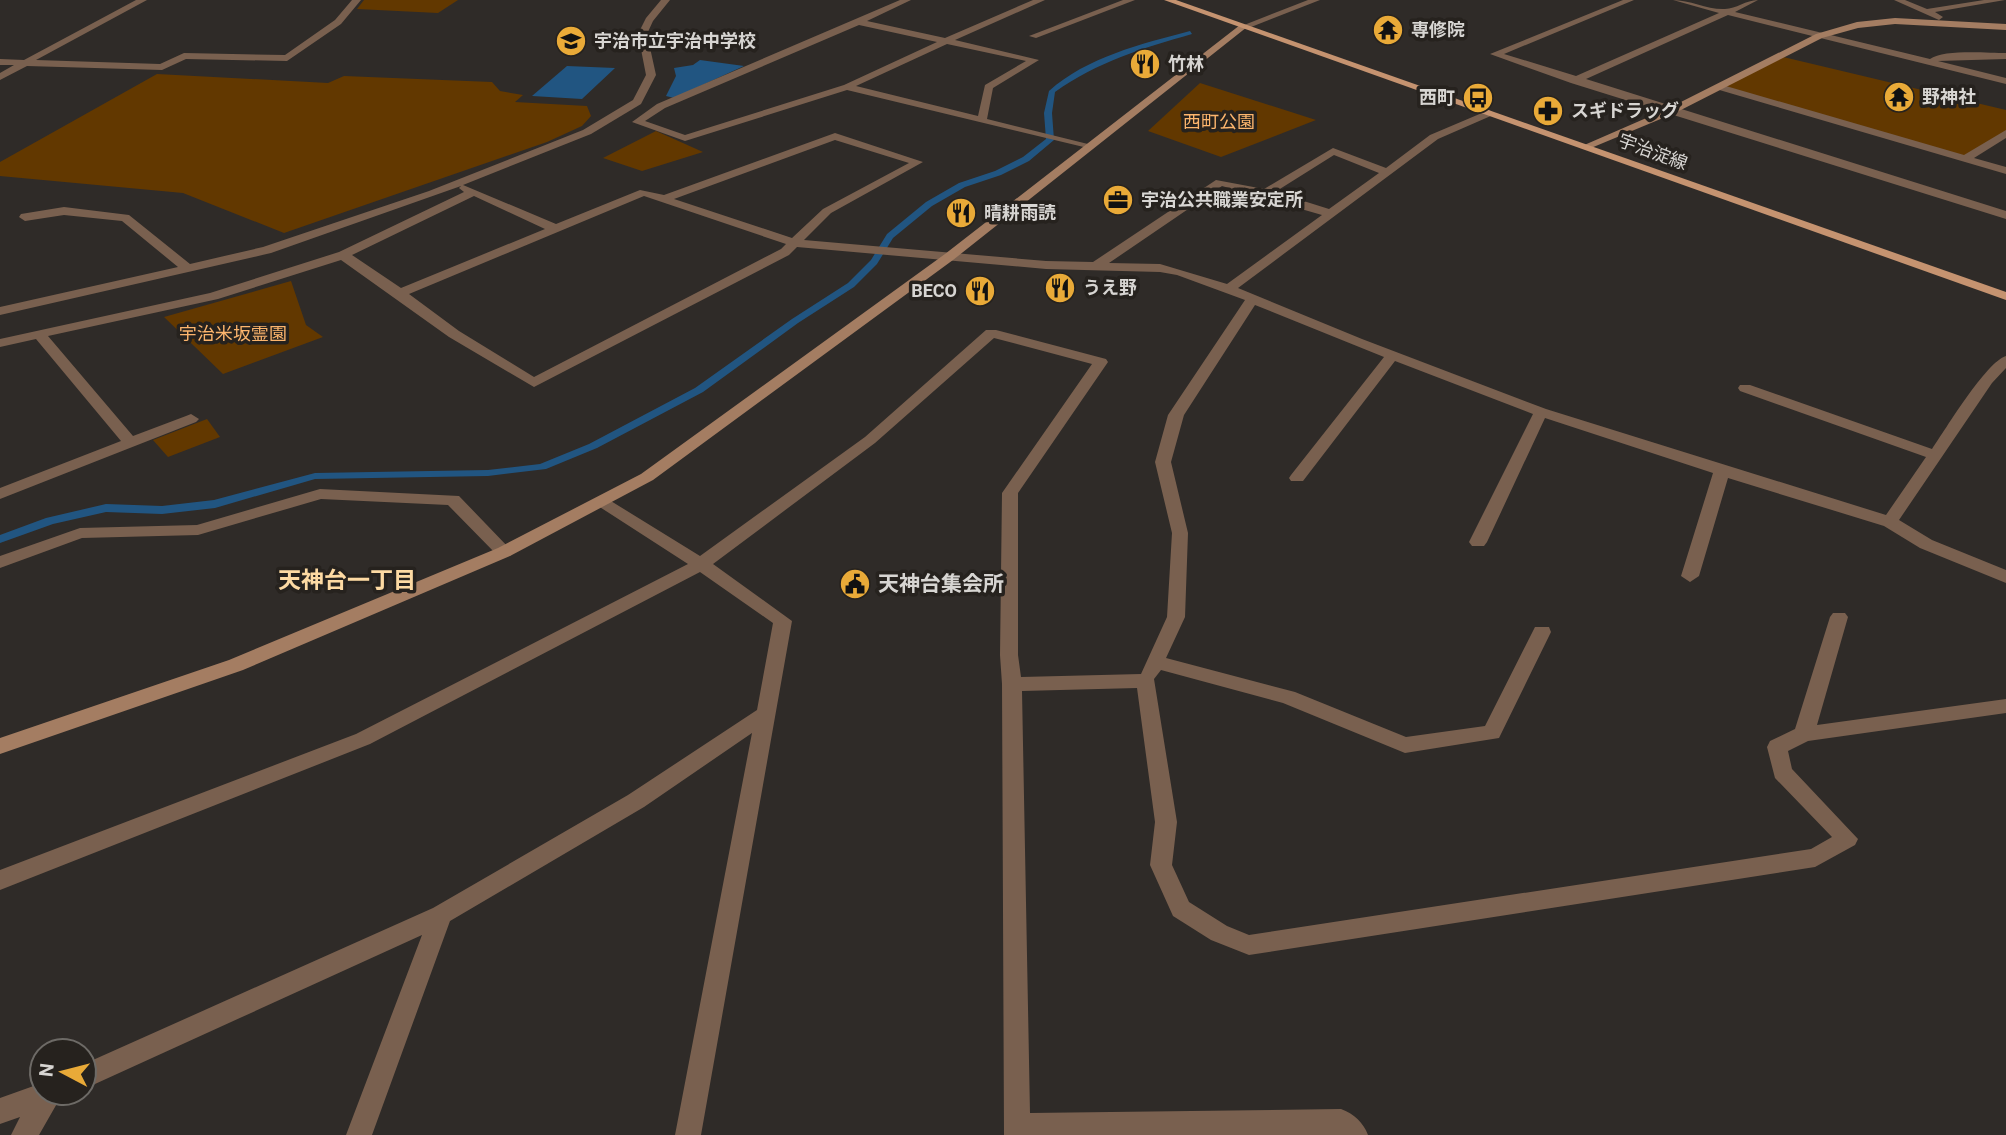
<svg xmlns="http://www.w3.org/2000/svg" width="2006" height="1135" font-family="Roboto,'Noto Sans JP',sans-serif">
  <style>
    .green { fill: #623800 }
    .water { fill: #215581 }
    .lines { fill: none; stroke-linecap: round; stroke-linejoin: round }
    .stream { fill: #215581; fill-rule: evenodd }
    .street { fill: #79604f; fill-rule: evenodd }
    .secondary { fill: #a47d62; fill-rule: evenodd }
    .primary { fill: #c59370; fill-rule: evenodd }
    .labels { text-anchor: middle; stroke-width: 7; stroke-linejoin: round; paint-order: stroke }
    .far-poi-label { font-size: 18px; font-weight: bold; fill: #d7d5d2; stroke: #26221e; text-anchor: start }
    .far-park-label { font-size: 18px; fill: #fcb56d; stroke: #26221e }
    .far-street-label { font-size: 18px; fill: #d7d5d2; stroke: #26221e }
    .poi-label { font-size: 21px; font-weight: bold; fill: #d7d5d2; stroke: #26221e; text-anchor: start }
    .neighbourhood-label { font-size: 23px; font-weight: bold; fill: #fddaa3; stroke: #26221e }
  </style>
  <rect width="100%" height="100%" fill="#2f2b28"/>
  <g class="green">
    <polygon points="364,0 458,0 438,13 357,9"/>
    <polygon points="1779,56 2006,110 2006,133 1966,159 1719,87"/>
    <polygon points="157,74 328,83 344,76 492,82 500,91 523,95 515,102 587,106 591,116 582,126 547,142 284,233 183,193 0,176 0,162"/>
    <polygon points="1200,83 1316,120 1221,157 1148,131"/>
    <polygon points="656,131 703,152 642,171 603,158"/>
    <polygon points="291,281 306,325 323,337 223,374 164,317"/>
    <polygon points="207,419 220,437 168,457 153,440"/>
  </g>
  <g class="water">
    <polygon points="700,60 744,66 674,98 666,96 676,76 674,68 693,65"/>
    <polygon points="567,66 615,68 582,99 532,96"/>
  </g>
  <g class="lines">
    <path class="stream" d="M 1190,31 L 1192,34 C 1143,48 1097,62 1055,92 L 1052,113 L 1054,140 L 1029,161 L 1001,175 L 965,187 L 932,206 L 893,238 L 877,264 L 854,287 L 798,323 L 703,392 L 597,448 L 546,469 L 488,476 L 315,479 L 215,508 L 162,514 L 106,512 L 53,524 L 0,543 L 0,535 L 46,518 L 106,504 L 162,506 L 214,500 L 315,473 L 488,470 L 540,464 L 589,444 L 695,388 L 792,319 L 848,283 L 871,260 L 887,234 L 926,202 L 959,183 L 995,171 L 1023,157 L 1046,139 L 1044,113 L 1049,91 C 1087,57 1141,44 1190,31 Z"/>
    <g class="street">
      <polygon points="136,0 147,0 36,60 160,64 184,53 285,55 335,20 352,0 361,0 341,24 287,61 186,59 162,70 27,66 0,80 0,73 14,65 0,65 0,59 24,60"/>
      <path d="M 661,0 L 670,0 L 653,21 L 647,34 L 656,75 L 641,104 L 591,134 L 463,185 L 556,224 L 640,190 L 664,195 L 835,133 L 923,162 L 831,213 L 804,240 L 1046,261 L 1093,262 L 1216,180 L 1264,189 L 1333,148 L 1386,168 L 1430,135 L 1489,110 L 1494,113 L 1493,115 L 1438,139 L 1238,288 L 1362,339 L 1546,409 L 1886,515 L 1926,457 L 1740,391 L 1738,388 L 1740,385 L 1750,385 L 1932,449 C 1946,429 1986,362 2006,356 L 2006,368 L 1992,383 L 1899,520 L 1932,540 L 2006,570 L 2006,583 L 1920,548 L 1884,526 L 1728,478 L 1699,576 L 1690,582 L 1681,576 L 1713,473 L 1545,418 L 1487,542 L 1484,546 L 1472,546 L 1469,542 L 1533,414 L 1395,361 L 1303,481 L 1291,481 L 1289,478 L 1291,475 L 1384,357 L 1255,305 L 1184,415 L 1171,462 L 1188,533 L 1185,617 L 1166,658 L 1295,692 L 1406,737 L 1485,726 L 1535,627 L 1549,627 L 1551,632 L 1499,738 L 1405,753 L 1283,703 L 1161,670 L 1154,679 L 1177,822 L 1172,865 L 1189,902 L 1227,926 L 1249,935 L 1811,849 L 1832,837 L 1775,778 L 1767,747 L 1770,741 L 1795,729 L 1830,617 L 1833,613 L 1845,613 L 1848,617 L 1817,725 L 2006,699 L 2006,713 L 1808,741 L 1788,751 L 1792,769 L 1858,839 L 1855,845 L 1815,867 L 1249,955 L 1211,940 L 1173,916 L 1150,865 L 1155,822 L 1137,688 L 1022,691 L 1030,1113 L 1341,1109 C 1354,1114 1363,1122 1368,1135 L 1004,1135 L 1002,684 L 1000,655 L 1002,493 L 1092,364 L 994,338 L 875,443 L 713,564 L 792,621 L 701,1135 L 675,1135 L 752,733 L 644,807 L 450,921 L 372,1135 L 346,1135 L 422,935 L 84,1089 L 84,1064 L 433,908 L 628,795 L 757,710 L 773,623 L 700,572 L 370,744 L 0,890 L 0,870 L 356,734 L 688,564 L 592,502 L 600,497 L 606,498 L 700,556 L 865,437 L 986,330 L 996,330 L 1106,359 L 1108,362 L 1018,493 L 1018,655 L 1021,677 L 1141,674 L 1167,617 L 1172,533 L 1155,462 L 1168,415 L 1245,300 L 1177,275 L 1160,272 L 1046,269 L 797,247 L 789,255 L 534,387 L 449,337 L 341,260 L 218,299 L 48,336 L 133,436 L 186,416 L 191,414 L 199,419 L 196,422 L 0,499 L 0,488 L 121,441 L 36,339 L 0,347 L 0,339 L 210,293 L 339,252 L 464,192 L 459,188 L 461,186 L 271,253 L 0,315 L 0,307 L 178,267 L 122,221 L 64,215 L 25,221 L 19,217 L 21,214 L 64,207 L 129,215 L 190,264 L 263,247 L 429,191 L 583,130 L 633,100 L 646,75 L 638,34 L 646,18 ZM 835,140 L 909,163 L 823,209 L 792,238 L 674,199 ZM 1334,155 L 1379,173 L 1329,209 L 1275,192 ZM 1222,186 L 1322,215 L 1227,284 L 1160,264 L 1109,263 ZM 474,196 L 545,229 L 401,288 L 352,255 ZM 644,196 L 786,244 L 781,249 L 534,377 L 459,331 L 409,294 Z"/>
      <path d="M 900,0 L 911,0 L 867,21 L 945,38 L 1033,0 L 1045,0 L 955,40 L 1039,60 L 993,88 L 987,119 L 1092,145 L 1092,149 L 847,90 L 685,141 L 632,122 L 657,104 ZM 859,25 L 937,42 L 844,85 L 685,135 L 645,121 L 665,108 ZM 947,44 L 1026,61 L 985,85 L 978,116 L 856,86 Z"/>
      <polygon points="1123,0 1135,0 1036,38 1029,36"/>
      <polygon points="1308,0 1320,0 1246,29 1239,27"/>
      <path d="M 1623,0 L 1634,0 L 1504,54 L 1576,76 L 1719,13 L 1673,0 C 1690,0 1708,10 1725,9 C 1736,9 1746,0 1758,0 L 1735,12 L 1930,59 C 1943,49 1987,53 2006,53 L 2006,59 L 1938,61 L 2006,78 L 2006,84 L 1728,15 L 1586,79 L 2006,211 L 2006,219 L 1571,83 L 1490,54 Z"/>
      <polygon points="1894,0 1905,0 1927,9 1984,0 2005,0 1935,12 1943,17 1939,20"/>
      <polygon points="1719,84 1964,155 2006,130 2006,138 1974,158 2006,167 2006,174 1716,89 1714,87"/>
      <polygon points="320,489 459,496 513,552 510,556 498,556 448,505 321,499 198,535 82,538 0,568 0,556 80,528 197,525"/>
      <polygon points="42,1083 42,1093 63,1093 39,1135 11,1135 20,1117 0,1124 0,1098"/>
    </g>
    <g class="secondary">
      <polygon points="1895,18 2006,24 2006,30 1895,24 1858,28 1822,38 1675,113 1591,148 1582,146 1667,109 1816,34 1857,22"/>
      <polygon points="1240,25 1247,27 953,260 653,480 510,556 243,670 0,754 0,738 229,660 498,548 641,474 945,254"/>
    </g>
    <polygon class="primary" points="1164,0 1176,0 2006,292 2006,300"/>
  </g>
  <defs>
    <g id="temple-disc" transform="scale(1.575)"><circle r="9.5" fill="#e9aa38" stroke="#26221e"/><path d="M0-6L5-2H3V0L6.5 2.5H4V6H1.5V3h-3V6H-4V2.5H-6.5L-3 0V-2H-5Z" fill="#111"/></g>
    <g id="school-disc" transform="scale(1.575)"><circle r="9.5" fill="#e9aa38" stroke="#26221e"/><path d="M0-5L7-2L0 1L-7-2ZM-4 1L0 2.5L4 1V4Q0 6-4 4Z" fill="#111"/></g>
    <g id="restaurant-disc" transform="scale(1.575)"><circle r="9.5" fill="#e9aa38" stroke="#26221e"/><path d="M-5-6h1v4h1v-4h1v4h1v-4h1v5L-1.5 .5V6h-2V.5L-5-1ZM5-6V6H3V1.5H1.5Q1.5-4 5-6Z" fill="#111"/></g>
    <g id="bus-disc" transform="scale(1.575)"><circle r="9.5" fill="#e9aa38" stroke="#26221e"/><path d="M-5-6H5V4H4V6H2V4H-2V6H-4V4H-5ZM-3.5-4V0h7V-4ZM-3.5 1.2v1.5H-2V1.2ZM2 1.2v1.5H3.5V1.2Z" fill="#111"/></g>
    <g id="pharmacy-disc" transform="scale(1.575)"><circle r="9.5" fill="#e9aa38" stroke="#26221e"/><path d="M-2-6h4v4h4v4h-4v4h-4v-4h-4v-4h4Z" fill="#111"/></g>
    <g id="office-disc" transform="scale(1.575)"><circle r="9.5" fill="#e9aa38" stroke="#26221e"/><path d="M-6-3h4V-5.5h4V-3h4V5H-6ZM-1-4.5V-3h2v-1.5ZM-6 0V1H6V0Z" fill="#111"/></g>
    <g id="civic-disc" transform="scale(1.575)"><circle r="9.5" fill="#e9aa38" stroke="#26221e"/><path d="M-.6-6.5H3V-4.5H.6V-3L4-1V1h2V6H-6V1h2V-1L-.6-3ZM-1.2 2.5V6h2.4V2.5Z" fill="#111"/></g>
  </defs>
  <g fill-rule="evenodd">
    <use href="#temple-disc" x="1388" y="30"/>
    <use href="#school-disc" x="571" y="41"/>
    <use href="#restaurant-disc" x="1145" y="64"/>
    <use href="#temple-disc" x="1899" y="97"/>
    <use href="#bus-disc" x="1478" y="98"/>
    <use href="#pharmacy-disc" x="1548" y="111"/>
    <use href="#office-disc" x="1118" y="200"/>
    <use href="#restaurant-disc" x="961" y="213"/>
    <use href="#restaurant-disc" x="1060" y="288"/>
    <use href="#restaurant-disc" x="980" y="291"/>
    <use href="#civic-disc" x="855" y="584"/>
  </g>
  <g class="labels">
    <g class="far-poi-label">
      <text x="1411" y="36">専修院</text>
      <text x="594" y="47">宇治市立宇治中学校</text>
      <text x="1168" y="70">竹林</text>
      <text x="1922" y="103">野神社</text>
      <text x="1455" y="104" text-anchor="end">西町</text>
      <text x="1571" y="117">スギドラッグ</text>
      <text x="1141" y="206">宇治公共職業安定所</text>
      <text x="984" y="219">晴耕雨読</text>
      <text x="1083" y="294">うえ野</text>
      <text x="957" y="297" text-anchor="end">BECO</text>
    </g>
    <g class="far-park-label">
      <text x="1219" y="128">西町公園</text>
      <text x="233" y="340">宇治米坂霊園</text>
    </g>
    <g class="far-street-label">
      <text transform="translate(1653 152) rotate(20)" y="6">宇治淀線</text>
    </g>
    <g class="poi-label">
      <text x="878" y="591">天神台集会所</text>
    </g>
    <g class="neighbourhood-label">
      <text x="347" y="588">天神台一丁目</text>
    </g>
  </g>
  <g transform="translate(63 1072) rotate(277)"><circle r="33" fill="#26221e" stroke="#6d6a66" stroke-width="2"/>
  <path d="M0-5L12 26L0 18L-12 26Z" fill="#e9aa38"/>
  <text y="-10" font-size="19" font-weight="bold" text-anchor="middle" fill="#d7d5d2">N</text>
  </g>
</svg>
